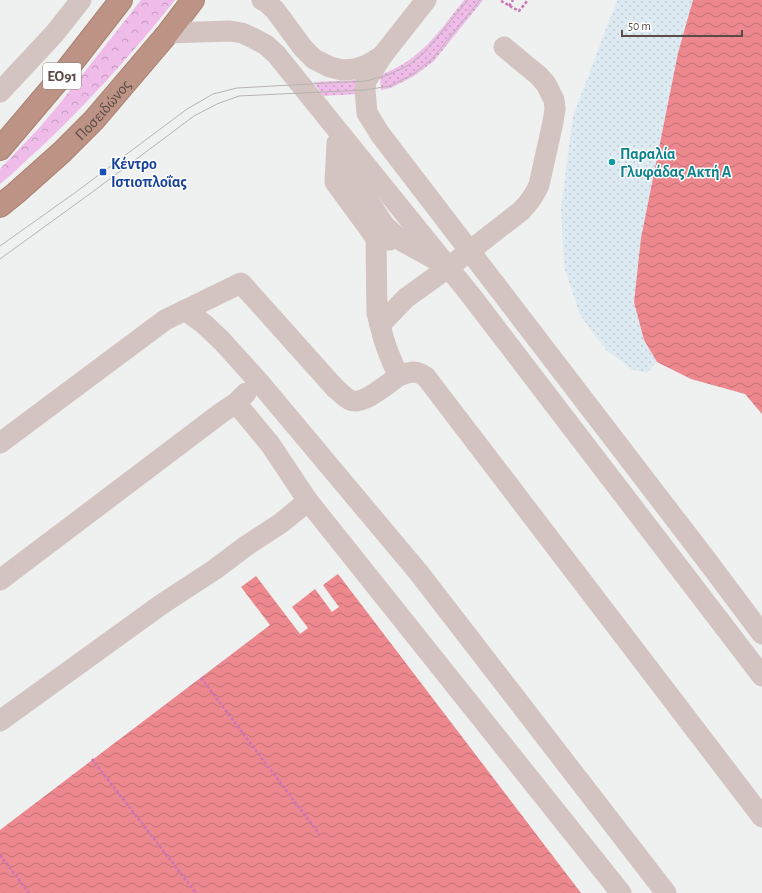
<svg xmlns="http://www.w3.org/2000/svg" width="762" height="893" font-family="'Alegreya Sans',sans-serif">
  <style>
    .grass { fill: url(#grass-dots) }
    .forest { fill: url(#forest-crowns) }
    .sand { fill: url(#sand-dots) }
    .water { fill: url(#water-waves) }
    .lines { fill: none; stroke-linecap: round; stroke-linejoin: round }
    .highway-casing { stroke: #a97f70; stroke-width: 24 }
    .path { stroke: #cd73b7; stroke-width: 2.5; stroke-dasharray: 3 2; stroke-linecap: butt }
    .minor { stroke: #d3c4c1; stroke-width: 21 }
    .highway { stroke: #bd9385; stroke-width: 22 }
    .tram { stroke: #b8b3b0; stroke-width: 1 }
    .culture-dot { fill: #0f9aa8; stroke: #fff; stroke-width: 1.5 }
    .transit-dot { fill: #1a4fb4; stroke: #fff; stroke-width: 1.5 }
    .labels { text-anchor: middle; stroke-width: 3; stroke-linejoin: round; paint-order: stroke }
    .shield { fill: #fff; stroke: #8c807e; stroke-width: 1 }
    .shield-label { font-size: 15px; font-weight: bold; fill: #5b4a46 }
    .street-label { font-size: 16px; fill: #5b4a46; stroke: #fff }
    .culture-label { font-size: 16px; font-weight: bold; fill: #0d838f; stroke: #fff; text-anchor: start }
    .transit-label { font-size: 16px; font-weight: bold; fill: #164399; stroke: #fff; text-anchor: start }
  </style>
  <defs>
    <pattern id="grass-dots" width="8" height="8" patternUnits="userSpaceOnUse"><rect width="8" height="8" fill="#efbbe8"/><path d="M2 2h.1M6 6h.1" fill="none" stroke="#c59abe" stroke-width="1.8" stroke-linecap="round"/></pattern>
    <pattern id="forest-crowns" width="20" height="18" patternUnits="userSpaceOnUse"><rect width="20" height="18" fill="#efbbe8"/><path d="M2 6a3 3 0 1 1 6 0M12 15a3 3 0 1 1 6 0" fill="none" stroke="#c59abe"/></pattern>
    <pattern id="sand-dots" width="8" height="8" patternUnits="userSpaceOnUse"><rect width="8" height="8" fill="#deeaf2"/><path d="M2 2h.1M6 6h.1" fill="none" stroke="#c1cad1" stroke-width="1.8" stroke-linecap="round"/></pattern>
    <pattern id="water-waves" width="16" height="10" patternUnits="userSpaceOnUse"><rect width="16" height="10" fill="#ec888e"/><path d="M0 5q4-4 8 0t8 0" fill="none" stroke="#c27176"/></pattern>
  </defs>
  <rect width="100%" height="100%" fill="#eef1f0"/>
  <g class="grass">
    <path d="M 464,0 L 483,0 L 434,61 L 414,76 L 391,88 L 381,90 L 380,75 C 420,61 439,32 464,0 Z"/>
    <polygon points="357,80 358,94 323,96 314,82"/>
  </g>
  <path class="forest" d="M 141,0 L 175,0 C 133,53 88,103 39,149 C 26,160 14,173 0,184 L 0,169 L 40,127 L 61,102 Z"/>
  <polygon class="sand" points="617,0 693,0 678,53 641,238 634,302 644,340 657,362 647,373 631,369 606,350 580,315 564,267 561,208 573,116"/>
  <g class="water">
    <polygon points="693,0 762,0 762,414 745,394 691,379 657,362 644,340 634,302 641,238 678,53"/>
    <polygon points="338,574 581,893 0,893 0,830 270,625 241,587 256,576 300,634 308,628 292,607 315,589 332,612 339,607 323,585"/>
  </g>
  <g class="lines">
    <g class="highway-casing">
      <g id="highway">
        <polyline points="0,149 61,77 121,0"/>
        <path id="s1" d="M 0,206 L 16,193 L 62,152 L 94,120 L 168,33 L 193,0"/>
      </g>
    </g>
    <g class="path">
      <polyline points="501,1 519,11 528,0"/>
      <polyline points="509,6 513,0"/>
      <polyline points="201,678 320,835"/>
      <polyline points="92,759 196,893"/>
      <polyline points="0,855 29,893"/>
    </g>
    <g class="minor">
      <polyline points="262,0 265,1 275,10 303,48 314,59 330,67 342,70 355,69 367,65 382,56"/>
      <polyline points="426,0 382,56 366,81 365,90 367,113 380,134 705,558 762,634"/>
      <polyline points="168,33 230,31 242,33 253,38 266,45 276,54 469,293 762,676"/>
      <polyline points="0,92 55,33 81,0"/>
      <polyline points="342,142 353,178 385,226 402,241 440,262"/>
      <polyline points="337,143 335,182 376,238 390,240"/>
      <path d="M 376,238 L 377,313 L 380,325 L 406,298 L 449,267 L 521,211 C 529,203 534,196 539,185 L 553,122 L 555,109 L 554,100 L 546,84 L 539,76 L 504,47"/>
      <polyline points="185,310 204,324 222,341 259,382 419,573 666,893"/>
      <path d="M 399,376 C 410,372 415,369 426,377 L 762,817"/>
      <polyline points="236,403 270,444 308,501 621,893"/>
      <path d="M 0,443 L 165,320 L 241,283 L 335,388 C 340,392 345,398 350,400 C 363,406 388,383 399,376 C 390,359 384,343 380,325"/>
      <polyline points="0,580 221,413 236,403 246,393"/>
      <polyline points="0,721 162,604 214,570 246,546 281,523 308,501"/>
    </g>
    <use href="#highway" class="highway"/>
    <g class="tram">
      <polyline points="0,246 76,192 187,109 213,94 237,88 366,81 388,75 409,65 425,52 468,0"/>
      <polyline points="0,259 91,193 194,116 217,104 239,96 365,90 390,86 413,74 432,59 480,0"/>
    </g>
  </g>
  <circle class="culture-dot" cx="612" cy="162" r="4"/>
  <rect class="transit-dot" x="99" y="168" width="8" height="8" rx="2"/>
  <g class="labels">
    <rect class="shield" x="43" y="63" width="38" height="26" rx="3"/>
    <g class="shield-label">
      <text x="62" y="81">ΕΟ91</text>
    </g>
    <g class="street-label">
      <text dy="6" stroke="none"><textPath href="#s1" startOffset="141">Ποσειδώνος</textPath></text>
    </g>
    <g class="culture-label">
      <text x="620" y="159">Παραλία<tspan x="620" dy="18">Γλυφάδας Ακτή Α</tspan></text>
    </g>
    <g class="transit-label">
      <text x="111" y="169">Κέντρο<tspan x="111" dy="18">Ιστιοπλοΐας</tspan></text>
    </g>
  </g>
  <path d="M622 30v6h120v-6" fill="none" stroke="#5b4a46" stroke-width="2"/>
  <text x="628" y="30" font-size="12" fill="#5b4a46" stroke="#ffffff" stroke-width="3" paint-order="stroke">50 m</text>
</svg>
